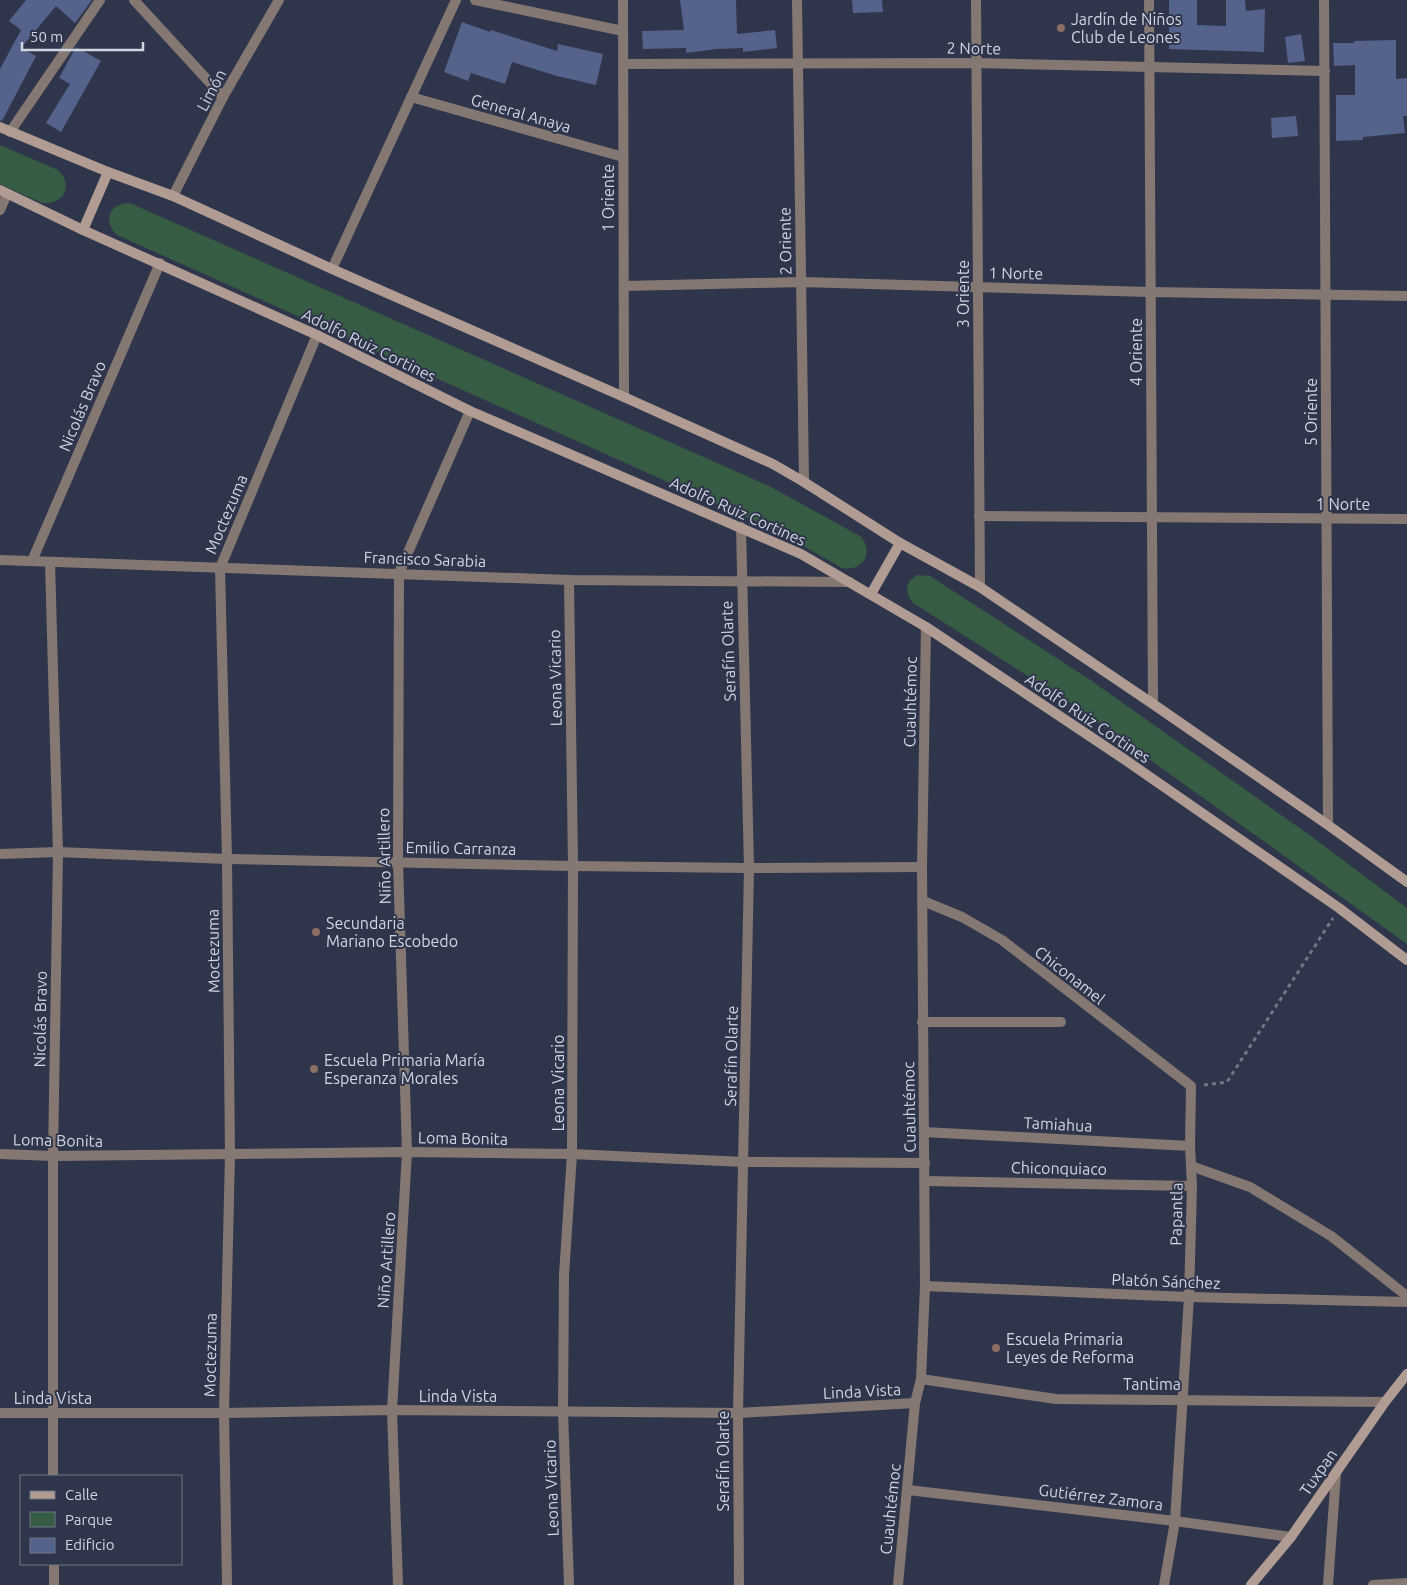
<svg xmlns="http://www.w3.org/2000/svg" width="1407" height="1585" font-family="Ubuntu,sans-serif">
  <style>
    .green { fill: #365c43 }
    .building { fill: #54628c }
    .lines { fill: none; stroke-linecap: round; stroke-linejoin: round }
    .path { stroke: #707789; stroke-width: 3; stroke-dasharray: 4 4; stroke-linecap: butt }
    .minor { stroke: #857873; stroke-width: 10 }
    .secondary { stroke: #b19c94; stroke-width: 10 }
    .education-dot { fill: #8d6e63; stroke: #2f364c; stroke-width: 2 }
    .labels { text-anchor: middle; stroke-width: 4; stroke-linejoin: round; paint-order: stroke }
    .poi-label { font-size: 16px; fill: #d0d5e2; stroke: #2f364c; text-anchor: start }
    .street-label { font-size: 16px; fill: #d0d5e2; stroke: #2f364c }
  </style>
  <rect width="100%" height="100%" fill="#2f364c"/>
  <g class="green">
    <path d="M 0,145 L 58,170 C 74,185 64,205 42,203 L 0,184 Z"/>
    <path d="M 127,203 L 132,204 L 769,486 L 860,536 C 875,552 863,572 842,568 L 775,530 L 117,235 C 104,223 107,205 127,203 Z"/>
    <path d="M 918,575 L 930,576 L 1089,679 L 1315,839 L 1407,908 L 1407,944 L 1072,704 L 913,603 C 904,592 905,581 918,575 Z"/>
  </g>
  <g class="building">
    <polygon points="26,0 92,0 75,23 56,6 21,48 36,56 2,121 0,120 0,69 21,30 9,21"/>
    <polygon points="680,0 736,0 737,34 775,30 777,48 743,52 743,48 716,49 686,53 686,48 643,49 642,31 684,30"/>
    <polygon points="852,0 882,0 883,12 853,13"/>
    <polygon points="1169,0 1197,0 1197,25 1226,26 1226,0 1245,0 1246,11 1265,9 1264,52 1169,49"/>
    <polygon points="462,22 490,32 491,30 557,51 558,44 603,54 596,85 557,76 512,62 505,84 471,73 468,81 444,72"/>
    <polygon points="1301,34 1305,61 1288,63 1285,37"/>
    <polygon points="1396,40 1396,79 1407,78 1407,116 1403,116 1405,133 1363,137 1363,140 1336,141 1336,95 1355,95 1355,65 1334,66 1333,43 1354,43 1354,41"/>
    <polygon points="76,47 101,61 61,132 46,123 70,84 59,78"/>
    <polygon points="1296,116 1298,136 1272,138 1271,118"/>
  </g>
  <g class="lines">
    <polyline class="path" points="1204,1085 1227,1082 1333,918"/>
    <g class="minor">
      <polyline points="134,0 223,97"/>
      <polyline points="475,0 623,31"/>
      <polyline points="623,0 624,397"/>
      <polyline points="797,0 804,482"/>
      <polyline points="976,0 980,587"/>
      <polyline points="1149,0 1153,704"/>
      <polyline points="1324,0 1328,825"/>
      <polyline points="623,64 977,63 1325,71"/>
      <polyline points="411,97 623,157"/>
      <polyline points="10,132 100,0"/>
      <polyline points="173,196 223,97 279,0"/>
      <polyline points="0,210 7,194"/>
      <polyline points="332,269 456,0"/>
      <polyline points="624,286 801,282 1150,292 1407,296"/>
      <polyline points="979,516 1407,519"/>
      <polyline points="0,560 569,580 850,582"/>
      <polyline points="32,561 160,263"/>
      <polyline points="50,562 58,852 53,1156 53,1476"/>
      <polyline points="569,580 573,866 572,1154 564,1275 563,1411 569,1585"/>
      <polyline points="0,854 58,852 227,859 573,866 749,868 922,867"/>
      <polyline points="923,901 962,917 1002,940 1191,1086 1190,1146 1192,1186 1189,1297 1175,1521 1164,1585"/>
      <polyline points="922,1022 1061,1022"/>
      <polyline points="924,1132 1190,1146"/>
      <polyline points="0,1154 53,1156 407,1152 572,1154 744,1162 925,1163"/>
      <polyline points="1191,1166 1250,1187 1331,1236 1407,1296"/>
      <polyline points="925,1181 1192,1186"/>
      <polyline points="925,1286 1189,1297 1407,1302"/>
      <polyline points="921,1379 1056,1399 1385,1402"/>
      <polyline points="0,1413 224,1413 392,1410 738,1413 915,1403"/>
      <polyline points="908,1490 1175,1521 1291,1537"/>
      <polyline points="54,1564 54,1585"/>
      <polyline points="227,1585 224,1413 230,1154 227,859 220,568 317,335"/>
      <polyline points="398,1585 392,1410 407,1152 398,862 399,573 470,411"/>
      <polyline points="739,1585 738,1413 749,868 741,527"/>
      <polyline points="898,1585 915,1403 921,1379 925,1286 922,867 926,627"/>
      <polyline points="1328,1585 1336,1474"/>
      <polyline points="1373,1585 1407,1583"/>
    </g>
    <g class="secondary">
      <polyline points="0,127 108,172 173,196 332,269 624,397 773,464 804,482 900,543 980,587 1153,704 1328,825 1407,882"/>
      <polyline points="0,190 83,230 317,335 470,411 801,554 926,627 1121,757 1339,908 1407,960"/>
      <polyline points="83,230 108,172"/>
      <polyline points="871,594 900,543"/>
      <polyline points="1251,1585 1291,1537 1385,1402 1407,1374"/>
    </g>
  </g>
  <g class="education-dot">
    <circle cx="1061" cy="28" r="5"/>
    <circle cx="316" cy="932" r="5"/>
    <circle cx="314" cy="1069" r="5"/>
    <circle cx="996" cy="1348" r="5"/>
  </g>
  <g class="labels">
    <g class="poi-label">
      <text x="1071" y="25">Jardín de Niños<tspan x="1071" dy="18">Club de Leones</tspan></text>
      <text x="326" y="929">Secundaria<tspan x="326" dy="18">Mariano Escobedo</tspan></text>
      <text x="324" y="1066">Escuela Primaria María<tspan x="324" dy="18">Esperanza Morales</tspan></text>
      <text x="1006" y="1345">Escuela Primaria<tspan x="1006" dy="18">Leyes de Reforma</tspan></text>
    </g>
    <g class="street-label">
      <text transform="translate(974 48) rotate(1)" y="6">2 Norte</text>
      <text transform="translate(211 90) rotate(-62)" y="6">Limón</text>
      <text transform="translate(521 113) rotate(16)" y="6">General Anaya</text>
      <text transform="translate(608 198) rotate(-90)" y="6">1 Oriente</text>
      <text transform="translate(785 241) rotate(-91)" y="6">2 Oriente</text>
      <text transform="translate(1016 273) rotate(1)" y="6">1 Norte</text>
      <text transform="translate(963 294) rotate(-90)" y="6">3 Oriente</text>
      <text transform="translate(369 345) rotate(26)" y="6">Adolfo Ruiz Cortines</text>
      <text transform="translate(1136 352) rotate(-90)" y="6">4 Oriente</text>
      <text transform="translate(82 406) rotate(-67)" y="6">Nicolás Bravo</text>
      <text transform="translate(1311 412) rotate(-90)" y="6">5 Oriente</text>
      <text x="1343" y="510">1 Norte</text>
      <text transform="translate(738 511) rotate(24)" y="6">Adolfo Ruiz Cortines</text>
      <text transform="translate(226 514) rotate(-67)" y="6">Moctezuma</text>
      <text transform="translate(425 559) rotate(2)" y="6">Francisco Sarabia</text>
      <text transform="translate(728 651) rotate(-92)" y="6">Serafín Olarte</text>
      <text transform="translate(555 678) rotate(-91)" y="6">Leona Vicario</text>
      <text transform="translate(910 702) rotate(-89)" y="6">Cuauhtémoc</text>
      <text transform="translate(1088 718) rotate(34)" y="6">Adolfo Ruiz Cortines</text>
      <text transform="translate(461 848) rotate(1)" y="6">Emilio Carranza</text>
      <text transform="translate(384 856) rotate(-91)" y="6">Niño Artillero</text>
      <text transform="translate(213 951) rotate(-91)" y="6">Moctezuma</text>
      <text transform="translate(1070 975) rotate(38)" y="6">Chiconamel</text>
      <text transform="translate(40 1019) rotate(-89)" y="6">Nicolás Bravo</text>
      <text transform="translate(731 1056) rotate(-89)" y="6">Serafín Olarte</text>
      <text transform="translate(558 1083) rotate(-90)" y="6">Leona Vicario</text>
      <text transform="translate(909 1107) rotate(-91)" y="6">Cuauhtémoc</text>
      <text transform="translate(1058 1124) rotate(3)" y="6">Tamiahua</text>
      <text transform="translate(463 1138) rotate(1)" y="6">Loma Bonita</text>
      <text transform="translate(58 1140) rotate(1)" y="6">Loma Bonita</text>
      <text transform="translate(1059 1168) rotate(1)" y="6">Chiconquiaco</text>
      <text transform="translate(1176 1214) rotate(-89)" y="6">Papantla</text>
      <text transform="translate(386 1260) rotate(-86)" y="6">Niño Artillero</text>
      <text transform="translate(1166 1281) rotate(2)" y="6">Platón Sánchez</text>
      <text transform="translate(210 1355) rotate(-89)" y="6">Moctezuma</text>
      <text x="1152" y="1390">Tantima</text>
      <text transform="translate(862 1391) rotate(-3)" y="6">Linda Vista</text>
      <text x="458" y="1402">Linda Vista</text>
      <text x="53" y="1404">Linda Vista</text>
      <text transform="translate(723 1461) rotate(-90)" y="6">Serafín Olarte</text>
      <text transform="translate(1318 1472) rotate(-55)" y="6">Tuxpan</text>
      <text transform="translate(551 1488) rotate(-92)" y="6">Leona Vicario</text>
      <text transform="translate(1101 1497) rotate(7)" y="6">Gutiérrez Zamora</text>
      <text transform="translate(890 1509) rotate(-84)" y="6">Cuauhtémoc</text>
    </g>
  </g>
  <rect x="20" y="1475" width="162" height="90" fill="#2f364c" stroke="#6f7688"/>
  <rect x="30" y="1491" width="25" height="8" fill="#b19c94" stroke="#6f7688"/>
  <text x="65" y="1500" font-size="15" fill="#d0d5e2">Calle</text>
  <rect x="30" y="1512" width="25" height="15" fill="#365c43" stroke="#6f7688"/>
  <text x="65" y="1525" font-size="15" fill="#d0d5e2">Parque</text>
  <rect x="30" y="1538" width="25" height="15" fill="#54628c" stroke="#6f7688"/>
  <text x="65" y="1550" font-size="15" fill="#d0d5e2">Edificio</text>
  <path d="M22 42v8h121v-8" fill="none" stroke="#d0d5e2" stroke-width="2.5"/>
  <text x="30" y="42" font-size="15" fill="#d0d5e2" stroke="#2f364c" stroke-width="4" paint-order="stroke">50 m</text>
</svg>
